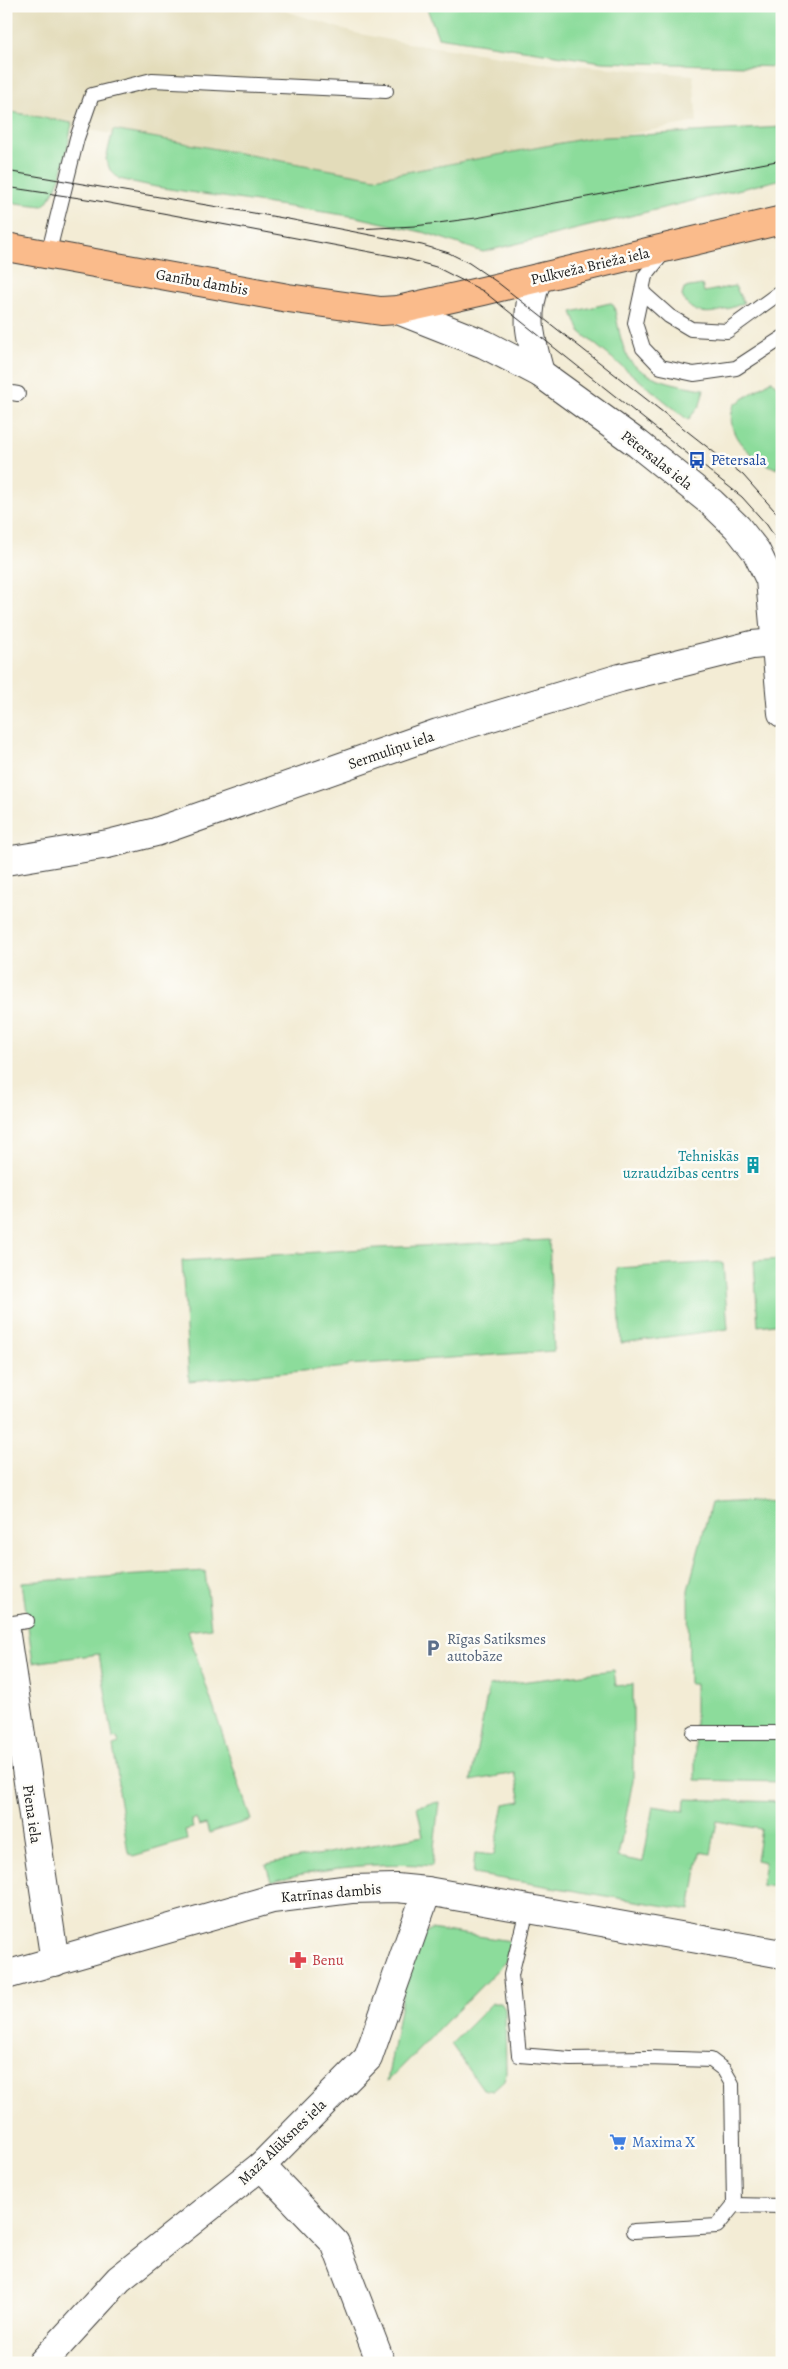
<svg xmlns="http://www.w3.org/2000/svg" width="788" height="2369" font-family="Alegreya,serif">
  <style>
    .built { fill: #e3dcba }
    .green { fill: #8cdc9b; stroke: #547c5c }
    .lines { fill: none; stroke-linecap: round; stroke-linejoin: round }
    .service-casing { stroke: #3c3b38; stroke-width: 16 }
    .minor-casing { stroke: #3c3b38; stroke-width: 30 }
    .tertiary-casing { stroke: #3c3b38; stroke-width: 30 }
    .primary-casing { stroke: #3c3b38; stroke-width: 30 }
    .service { stroke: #fff; stroke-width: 14 }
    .minor { stroke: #fff; stroke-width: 28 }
    .tertiary { stroke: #fff; stroke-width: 28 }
    .primary { stroke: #fabb8b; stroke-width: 28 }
    .tram { stroke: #1c1c1c; stroke-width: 1 }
    .labels { text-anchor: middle; stroke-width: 5; stroke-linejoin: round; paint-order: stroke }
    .street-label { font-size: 15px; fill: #1c1c1c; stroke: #fdfcf7 }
    .transit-label { font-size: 15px; fill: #164399; stroke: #fdfcf7; text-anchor: start }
    .culture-label { font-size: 15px; fill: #0d838f; stroke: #fdfcf7; text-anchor: end }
    .service-label { font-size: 15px; fill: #4e5e75; stroke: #fdfcf7; text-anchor: start }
    .health-label { font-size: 15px; fill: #be3a42; stroke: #fdfcf7; text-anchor: start }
    .shop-label { font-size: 15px; fill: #366cbe; stroke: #fdfcf7; text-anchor: start }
  </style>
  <rect width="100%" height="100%" fill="#fdfcf7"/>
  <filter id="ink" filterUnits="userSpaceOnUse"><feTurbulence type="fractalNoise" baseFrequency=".02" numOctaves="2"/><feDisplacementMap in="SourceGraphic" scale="10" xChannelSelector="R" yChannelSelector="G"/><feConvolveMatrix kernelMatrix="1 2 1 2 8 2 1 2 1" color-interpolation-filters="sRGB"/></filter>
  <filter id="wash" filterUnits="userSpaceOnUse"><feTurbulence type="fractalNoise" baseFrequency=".0096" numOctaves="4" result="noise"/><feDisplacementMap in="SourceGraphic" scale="20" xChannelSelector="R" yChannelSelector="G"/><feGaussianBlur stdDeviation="1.12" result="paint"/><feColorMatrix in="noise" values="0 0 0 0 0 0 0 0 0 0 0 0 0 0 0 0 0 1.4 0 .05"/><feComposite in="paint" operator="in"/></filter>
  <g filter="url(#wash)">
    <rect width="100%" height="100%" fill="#f3ecd5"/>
    <polygon class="built" points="6,6 270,6 355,33 401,42 540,62 693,75 697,122 377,179 6,116"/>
    <g class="green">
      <polygon points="426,6 782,6 782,67 602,62 438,37"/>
      <path d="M 6,111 L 72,123 C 67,150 63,186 43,206 L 6,202 Z"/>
      <polygon points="782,127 782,179 483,252 426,233 357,217 156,187 119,179 110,170 106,159 113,130 375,178 588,138"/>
      <path d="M 702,285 L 704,292 L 735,286 L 744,303 C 723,311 694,323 682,296 L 684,288 Z"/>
      <path d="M 610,303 L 614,306 C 618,323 620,344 629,359 C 642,379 682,386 704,389 L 700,405 L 688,420 L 580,332 L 572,312 Z"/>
      <path d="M 772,380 L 782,392 L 782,439 L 777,469 C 752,458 722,436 734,405 Z"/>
      <polygon points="549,1240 554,1351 348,1365 348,1367 189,1381 182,1261 378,1248"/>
      <polygon points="782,1259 782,1323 758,1326 754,1261"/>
      <polygon points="723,1262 728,1329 621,1343 617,1268"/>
      <polygon points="782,1500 782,1782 695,1780 695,1684 689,1684 688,1590 711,1503"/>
      <polygon points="205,1571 211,1628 188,1631 251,1820 209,1833 206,1824 199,1826 196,1819 191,1820 193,1828 185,1830 187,1840 133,1856 128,1852 118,1791 119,1784 113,1746 119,1744 117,1738 113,1739 99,1654 33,1663 22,1582"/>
      <polygon points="614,1670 616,1686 633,1684 633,1780 618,1857 643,1862 653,1806 684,1811 685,1799 782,1802 782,1888 761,1885 765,1862 756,1860 761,1829 717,1821 711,1854 700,1852 690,1910 473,1874 475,1853 494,1855 504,1804 521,1801 515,1773 471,1781 489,1686"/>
      <path d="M 439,1802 L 432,1866 C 385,1861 316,1868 271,1882 L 266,1864 L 423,1836 L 417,1806 Z"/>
      <polygon points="431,1929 511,1941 506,1961 387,2082 409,1958 422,1935"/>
      <polygon points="492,2003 501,2003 505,2009 506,2074 503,2082 493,2091 483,2089 451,2044"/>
    </g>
  </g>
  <g filter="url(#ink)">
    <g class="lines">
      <g class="service-casing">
        <g id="service">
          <polyline points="665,251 645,276 635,323 643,348 661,367 694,374 736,368 782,338"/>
          <polyline points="48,255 77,138 92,95 152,80 386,91"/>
          <polyline points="642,292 669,316 691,329 727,331 782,291"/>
          <polyline points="6,392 18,394"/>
          <polyline points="6,1624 27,1621"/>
          <polyline points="694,1733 782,1733"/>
          <polyline points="527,1910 511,1975 519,2055 570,2059 648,2058 711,2060 724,2070 732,2084 734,2205"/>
          <polyline points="634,2231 717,2226 734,2205 782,2206"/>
        </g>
      </g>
      <g class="minor-casing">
        <g id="minor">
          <polyline points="6,861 108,844 156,832 438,733 620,678 752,645 777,643"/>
          <polyline points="6,1635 55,1962"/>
          <polyline points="6,1975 272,1899 351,1889 396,1888 427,1891 782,1954"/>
          <polyline points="261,2166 335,2243 381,2363"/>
          <polyline points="42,2363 119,2279 261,2166 368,2058 427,1891"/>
        </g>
      </g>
      <g class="tertiary-casing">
        <g id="tertiary">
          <path d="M 538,278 C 523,313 530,337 540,373"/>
          <polyline points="398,310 484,344 540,373 638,444 712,503 737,527 756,551 770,580 782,713"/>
        </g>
      </g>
      <g class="primary-casing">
        <polyline id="primary" points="6,247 288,298 381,311 398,310 483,291 782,220"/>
      </g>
      <use href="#service" class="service"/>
      <use href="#minor" class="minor"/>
      <use href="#tertiary" class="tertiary"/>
      <use href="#primary" class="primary"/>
      <g class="tram">
        <polyline points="6,171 283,218 422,245 449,253 469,263 497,282 743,475 782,519"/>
        <polyline points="6,187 93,200 408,259 436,267 483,291 742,497 767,525 782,548"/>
        <polyline points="358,229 415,226 476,218 782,160"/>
      </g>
    </g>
  </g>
  <defs>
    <g id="bus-bare" transform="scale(1.35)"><path d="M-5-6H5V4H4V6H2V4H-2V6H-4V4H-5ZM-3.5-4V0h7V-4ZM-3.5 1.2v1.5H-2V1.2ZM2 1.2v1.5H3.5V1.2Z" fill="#1a4fb4" stroke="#fdfcf7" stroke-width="2.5" paint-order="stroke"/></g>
    <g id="building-bare" transform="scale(1.35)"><path d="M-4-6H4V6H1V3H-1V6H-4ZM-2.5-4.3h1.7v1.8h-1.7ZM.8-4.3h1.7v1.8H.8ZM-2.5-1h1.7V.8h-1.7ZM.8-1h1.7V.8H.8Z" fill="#0f9aa8" stroke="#fdfcf7" stroke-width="2.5" paint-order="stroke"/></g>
    <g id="parking-bare" transform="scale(1.35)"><path d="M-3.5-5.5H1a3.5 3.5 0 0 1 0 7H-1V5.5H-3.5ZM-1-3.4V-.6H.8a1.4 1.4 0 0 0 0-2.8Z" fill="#5c6f8a" stroke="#fdfcf7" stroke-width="2.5" paint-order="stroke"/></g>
    <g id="pharmacy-bare" transform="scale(1.35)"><path d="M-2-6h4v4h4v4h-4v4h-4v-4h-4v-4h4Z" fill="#e0444e" stroke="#fdfcf7" stroke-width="2.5" paint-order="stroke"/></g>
    <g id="supermarket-bare" transform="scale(1.35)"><path d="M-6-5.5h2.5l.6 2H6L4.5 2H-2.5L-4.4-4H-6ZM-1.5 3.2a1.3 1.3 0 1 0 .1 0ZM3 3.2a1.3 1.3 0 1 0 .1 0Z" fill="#3f7fe0" stroke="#fdfcf7" stroke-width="2.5" paint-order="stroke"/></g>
  </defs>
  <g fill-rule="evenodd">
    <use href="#bus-bare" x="697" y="460"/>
    <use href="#building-bare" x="753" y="1165"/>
    <use href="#parking-bare" x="433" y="1648"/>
    <use href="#pharmacy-bare" x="298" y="1960"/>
    <use href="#supermarket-bare" x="618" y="2142"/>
  </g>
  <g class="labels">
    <g class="street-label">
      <text transform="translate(590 266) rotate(-13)" y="5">Pulkveža Brieža iela</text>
      <text transform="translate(202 282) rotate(10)" y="5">Ganību dambis</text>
      <text transform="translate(657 460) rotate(38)" y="5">Pētersalas iela</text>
      <text transform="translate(391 750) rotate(-19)" y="5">Sermuliņu iela</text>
      <text transform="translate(32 1814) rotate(82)" y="5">Piena iela</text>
      <text transform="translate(331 1893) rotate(-5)" y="5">Katrīnas dambis</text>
      <text transform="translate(282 2142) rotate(-44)" y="5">Mazā Alūksnes iela</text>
    </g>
    <g class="transit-label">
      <text x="711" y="465">Pētersala</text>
    </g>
    <g class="culture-label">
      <text x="739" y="1161">Tehniskās<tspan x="739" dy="17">uzraudzības centrs</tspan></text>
    </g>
    <g class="service-label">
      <text x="447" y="1644">Rīgas Satiksmes<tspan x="447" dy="17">autobāze</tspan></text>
    </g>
    <g class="health-label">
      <text x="312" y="1965">Benu</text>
    </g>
    <g class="shop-label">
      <text x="632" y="2147">Maxima X</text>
    </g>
  </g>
  <rect width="788" height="2369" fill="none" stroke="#fdfcf7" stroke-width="25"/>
</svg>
